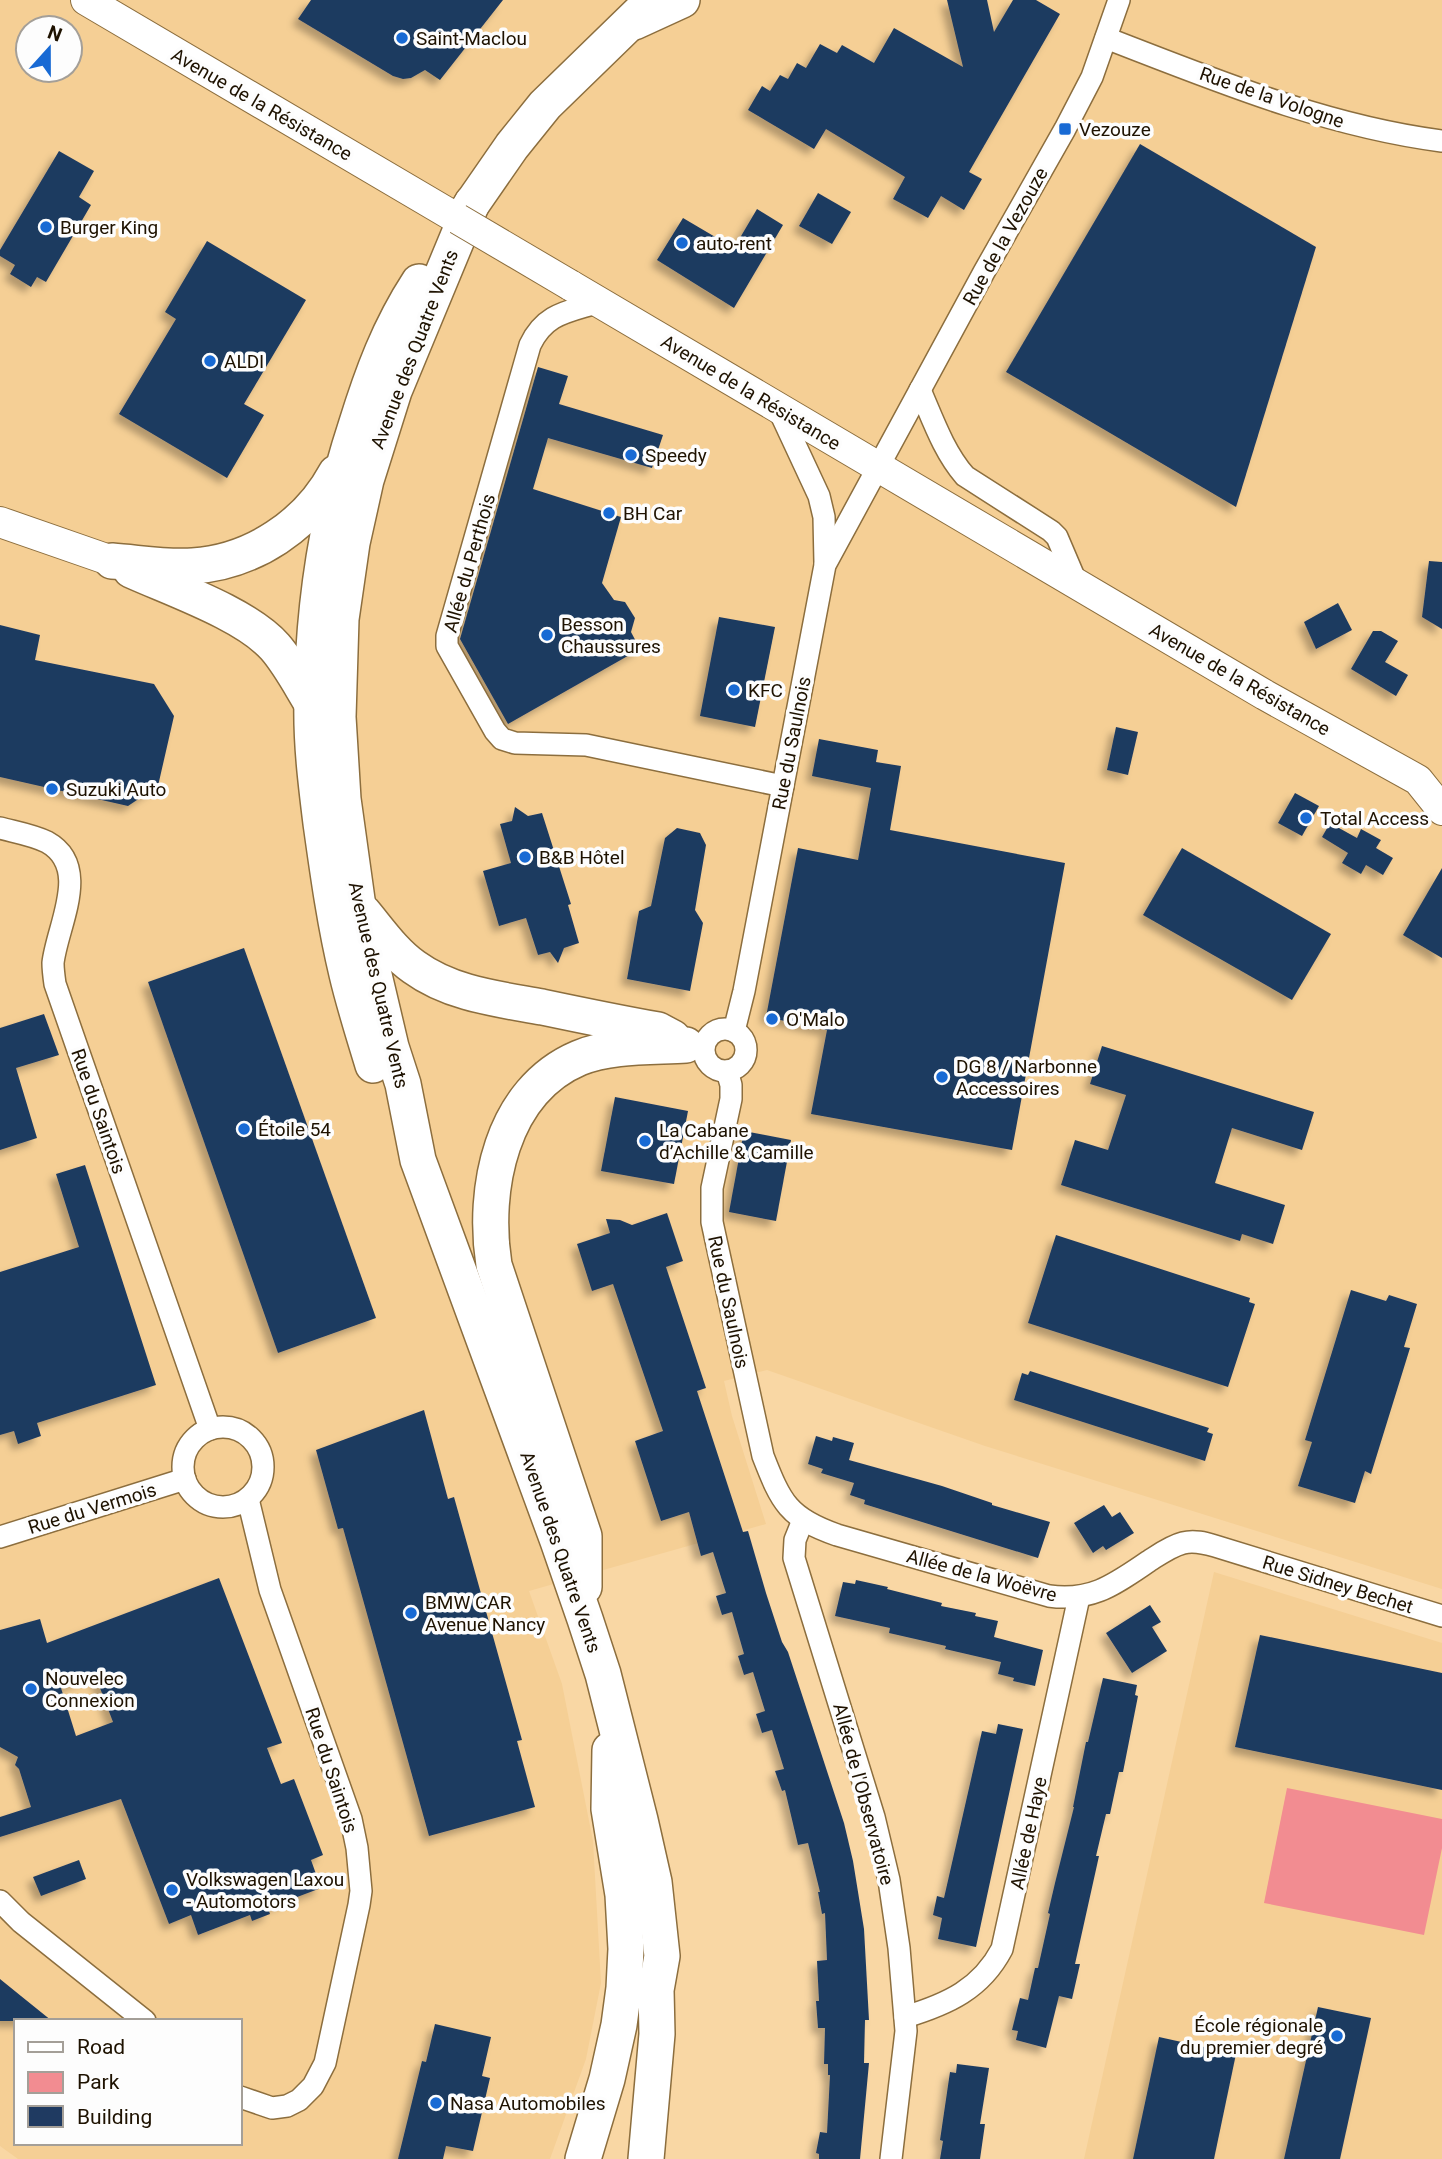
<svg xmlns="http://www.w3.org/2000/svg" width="1442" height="2159" font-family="Roboto,sans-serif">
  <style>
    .built { fill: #f5cf95; fill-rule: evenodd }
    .green { fill: #f28c91 }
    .building { fill: #1f3a61; fill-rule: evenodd; filter: url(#shadow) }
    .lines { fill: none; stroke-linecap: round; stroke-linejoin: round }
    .street-casing { stroke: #8c6e3e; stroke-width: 24 }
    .secondary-casing { stroke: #8c6e3e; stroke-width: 32 }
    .primary-casing { stroke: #8c6e3e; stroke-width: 38 }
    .street { stroke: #fff; stroke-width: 21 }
    .secondary { stroke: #fff; stroke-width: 30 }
    .primary { stroke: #fff; stroke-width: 35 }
    .secondary-bridge-casing { stroke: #8c6e3e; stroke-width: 32; stroke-linecap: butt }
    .secondary-bridge { stroke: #fff; stroke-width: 30 }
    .poi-dot { fill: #186ad4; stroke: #fdfdfd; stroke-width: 2.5 }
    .labels { text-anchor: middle; stroke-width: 7; stroke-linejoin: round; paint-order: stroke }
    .poi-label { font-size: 19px; fill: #1e1201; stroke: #fdfdfd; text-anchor: start }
    .street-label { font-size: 19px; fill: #1e1201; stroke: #fdfdfd }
  </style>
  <defs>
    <filter id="shadow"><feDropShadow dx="-6" dy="6" stdDeviation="3.5" flood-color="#0004"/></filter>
  </defs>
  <rect width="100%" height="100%" fill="#f9d7a4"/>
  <g class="built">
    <path d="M 0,0 L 1442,0 L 1442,1589 L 985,1446 L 767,1370 L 724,1381 L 732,1416 L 766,1524 L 529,1591 L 562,1684 L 593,1841 L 601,1983 L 586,2059 L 550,2159 L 18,2159 L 0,2146 ZM 28,28 L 70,28 L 70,70 L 28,70 ZM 16,2021 L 240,2021 L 240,2143 L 16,2143 Z"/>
    <polygon points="1214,1572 1442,1643 1442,2159 1084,2159"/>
  </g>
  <polygon class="green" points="1287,1788 1442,1819 1442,1848 1424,1935 1264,1903"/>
  <g class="building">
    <polygon points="311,0 503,0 440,80 425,70 411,78 403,79 393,76 298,19"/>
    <polygon points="947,0 987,0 994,32 1013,0 1036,0 1060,14 969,172 982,179 964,210 941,196 928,218 893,199 905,177 826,129 814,149 748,110 762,86 770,91 780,75 788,79 797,63 806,68 820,44 837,53 842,45 874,63 894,28 963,67"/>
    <polygon points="1140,144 1316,247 1236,507 1006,372"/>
    <polygon points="59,151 94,171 79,197 91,205 46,282 37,277 31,287 10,274 15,265 0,256 0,250"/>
    <polygon points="818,193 851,212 832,244 799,226"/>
    <polygon points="757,209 783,225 734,308 657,260 683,218 734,248"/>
    <polygon points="207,241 306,300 244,404 264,415 227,478 119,414 176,319 165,312"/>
    <polygon points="538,367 568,376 559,404 663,435 652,468 548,438 533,489 621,517 602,583 614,600 625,602 635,618 631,632 640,649 508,724 460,639"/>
    <polygon points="1429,561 1442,562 1442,629 1422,617"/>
    <polygon points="1338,603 1352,630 1316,649 1304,622"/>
    <polygon points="719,617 775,627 755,727 700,716"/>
    <polygon points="0,625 40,635 35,660 154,684 174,716 158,786 128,806 0,777"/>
    <polygon points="1373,631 1381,631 1398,641 1385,662 1408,675 1396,696 1351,669"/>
    <polygon points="1116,727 1138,732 1128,775 1107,770"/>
    <polygon points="819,739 878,750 876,762 901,766 890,830 1065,863 1012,1150 811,1114 827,1030 766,1017 798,848 858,860 871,788 812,776"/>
    <polygon points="1295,793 1319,806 1302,836 1278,823"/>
    <polygon points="515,807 528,816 542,813 571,904 568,905 579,943 564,948 558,963 550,952 538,955 526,918 499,926 483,871 511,863 500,824 512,821"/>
    <polygon points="1330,823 1357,838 1361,829 1381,840 1376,848 1393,858 1383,875 1366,865 1361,874 1342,863 1348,853 1322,837"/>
    <polygon points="677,828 700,833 706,845 695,910 703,923 690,991 627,979 639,911 651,906 665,838"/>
    <polygon points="1182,848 1331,934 1292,1000 1143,915"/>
    <polygon points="1442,868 1442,958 1403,935"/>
    <polygon points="244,948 376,1318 278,1353 148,982"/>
    <polygon points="44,1014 59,1055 16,1068 37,1138 0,1150 0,1028"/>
    <polygon points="1102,1046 1314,1112 1302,1150 1232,1128 1215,1183 1285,1205 1273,1244 1242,1234 1240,1241 1061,1185 1075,1140 1108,1150 1126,1095 1090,1084"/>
    <polygon points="615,1097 688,1111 674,1184 601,1171"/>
    <polygon points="744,1131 791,1140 776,1221 729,1212"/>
    <polygon points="85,1165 156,1385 37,1423 41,1436 18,1444 14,1431 0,1435 0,1272 79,1247 56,1174"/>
    <polygon points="667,1213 683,1261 666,1267 706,1388 697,1391 743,1532 748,1531 766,1593 782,1642 788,1652 844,1823 853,1861 864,1929 869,2020 865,2020 864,2063 869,2063 860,2159 819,2159 819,2154 816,2153 820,2132 827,2133 830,2075 828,2075 828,2064 824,2064 825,2028 818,2028 816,2001 819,2001 817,1961 827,1960 825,1913 822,1914 818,1892 820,1892 808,1843 798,1845 785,1790 782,1791 775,1771 784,1769 772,1730 762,1733 756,1714 765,1711 753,1672 744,1675 738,1656 744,1654 732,1612 722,1615 716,1596 726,1593 713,1552 701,1556 689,1512 661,1521 635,1441 663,1431 613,1284 592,1291 577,1244 610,1233 606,1219 620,1220 632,1225"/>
    <polygon points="1056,1235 1250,1298 1249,1302 1255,1304 1228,1387 1028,1323"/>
    <polygon points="1351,1290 1386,1301 1389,1295 1417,1304 1404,1347 1410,1348 1371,1474 1365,1471 1355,1503 1298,1486 1312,1442 1305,1440"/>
    <polygon points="1030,1371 1209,1428 1207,1432 1213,1434 1205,1461 1014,1400 1022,1373 1028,1375"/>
    <polygon points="424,1410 448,1499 454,1497 522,1740 517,1741 535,1807 429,1836 343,1528 338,1529 316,1450"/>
    <polygon points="816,1436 832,1441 833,1437 854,1443 849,1460 942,1486 992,1503 992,1505 1050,1522 1038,1558 864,1504 865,1500 850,1495 854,1483 821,1473 823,1469 808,1464"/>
    <polygon points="1104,1505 1112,1517 1120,1512 1134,1533 1106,1550 1103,1546 1093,1553 1074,1523"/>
    <path d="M 219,1578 L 282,1743 L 267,1748 L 281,1784 L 294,1779 L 323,1855 L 311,1860 L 321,1888 L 268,1908 L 270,1914 L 252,1921 L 250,1915 L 198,1935 L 191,1915 L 169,1924 L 121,1799 L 0,1837 L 0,1817 L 31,1807 L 19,1769 L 15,1765 L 18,1757 L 0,1747 L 0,1630 L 40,1619 L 47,1643 ZM 95,1675 L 113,1722 L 76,1736 L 61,1688 Z"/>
    <polygon points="856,1580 888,1587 887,1589 942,1603 941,1606 976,1613 975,1616 998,1621 994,1637 1043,1650 1035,1686 1013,1681 1014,1678 998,1674 1001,1662 945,1649 946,1646 889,1633 890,1628 835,1616 843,1582 855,1584"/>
    <polygon points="1150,1605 1161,1622 1152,1627 1167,1651 1132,1673 1106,1633"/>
    <polygon points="1260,1635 1442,1673 1442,1790 1235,1747"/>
    <polygon points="1103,1678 1137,1685 1135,1695 1138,1696 1123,1772 1119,1772 1110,1814 1106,1814 1096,1856 1099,1856 1075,1964 1080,1964 1072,1999 1059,1996 1046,2048 1016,2040 1018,2031 1012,2030 1020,1998 1028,2000 1035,1968 1038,1968 1050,1914 1048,1913 1055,1883 1074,1807 1073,1807 1086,1742 1088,1742"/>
    <polygon points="998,1724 1023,1729 976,1947 938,1939 942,1918 933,1915 937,1896 944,1898 982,1731 996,1734"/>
    <polygon points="79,1860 86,1879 41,1896 33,1877"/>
    <polygon points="0,1979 21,1996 52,2021 0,2021"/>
    <polygon points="1318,2007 1371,2018 1340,2159 1284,2159"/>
    <polygon points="435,2024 491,2037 482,2076 490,2078 473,2151 446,2146 443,2159 398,2159 422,2061 426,2062"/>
    <polygon points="1159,2037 1236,2054 1214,2159 1133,2159"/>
    <polygon points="957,2064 989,2068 980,2124 985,2124 980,2159 940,2159 943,2141 940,2140 950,2072 956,2073"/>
  </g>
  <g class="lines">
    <g class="street-casing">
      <g id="street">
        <path d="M 1106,38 C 1215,80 1325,126 1442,141"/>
        <path d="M 599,302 C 568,312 545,313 530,345 L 447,636 L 447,646 L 495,731 L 502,739 L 515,743 L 586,745 L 783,786"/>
        <path d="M 920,390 C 933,420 944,452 965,476 L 1051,531 L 1057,537 L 1077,584"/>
        <polyline points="778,408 819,496 824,517 825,563"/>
        <path d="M 0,828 C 15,832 33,835 47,842 C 92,867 57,926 53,963 C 53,970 54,977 55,984 L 210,1429"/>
        <circle cx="725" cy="1050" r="21"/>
        <polyline points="734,1031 744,991 825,565 984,272 1065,129 1092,77 1119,0"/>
        <path d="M 727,1071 L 731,1085 L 731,1099 L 712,1188 L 712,1222 L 763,1456 C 781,1502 788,1518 837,1535 L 1049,1596 C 1092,1602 1115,1584 1149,1561 C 1160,1554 1171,1546 1183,1543 C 1194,1540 1205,1543 1215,1546 L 1442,1616"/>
        <circle cx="223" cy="1467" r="40"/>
        <polyline points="803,1520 795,1540 794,1558 874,1817 889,1880 899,1948 906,2031 891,2159"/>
        <polyline points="0,1537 185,1479"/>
        <polyline points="0,1901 21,1922 145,2021"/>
        <path d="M 905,2017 C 948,2004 981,1989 1002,1949 L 1079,1597"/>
        <polyline points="240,2097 272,2108 287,2106 299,2100 313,2086 325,2063 359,1905 361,1891 357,1848 351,1819 270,1590 248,1499"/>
      </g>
    </g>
    <g class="secondary-casing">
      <g id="secondary">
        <polyline points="86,0 458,219"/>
        <polyline points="570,285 1265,695 1418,780 1442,810"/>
        <polyline points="0,522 112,561"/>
      </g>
    </g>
    <g class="primary-casing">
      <g id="primary">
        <polyline points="634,22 682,0"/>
        <polyline points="472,203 394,391 366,480 352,543 341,619 338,717 343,799 358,907 391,1047 403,1084 418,1160 558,1541 585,1619 603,1674 640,1820 654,1882 662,1956 656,1990 657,2034 646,2159"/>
        <polyline points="460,221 512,146 545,105 653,0"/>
        <path d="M 112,561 C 139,563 167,568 193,566 C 253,562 308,525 336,473"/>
        <path d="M 131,570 C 173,589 246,614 275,647 C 289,663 300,684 311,702"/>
        <path d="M 363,912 C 379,931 393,952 414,967 C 451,994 498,999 542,1007 C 580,1015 619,1023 658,1030 L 673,1038"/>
        <path d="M 373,1065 C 364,1035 354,1004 347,974 C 335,924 328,873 321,823 C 316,783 311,742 312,702 C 313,609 327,514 356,426 C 372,374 389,328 419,282"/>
        <path d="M 584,1587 L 584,1536 L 494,1265 C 482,1189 501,1091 579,1058 C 609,1045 653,1047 686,1045"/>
        <polyline points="583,2159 607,2079 619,2025 624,1988 626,1949 623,1895 609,1809 610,1750"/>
      </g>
    </g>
    <use href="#street" class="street"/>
    <use href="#secondary" class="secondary"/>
    <use href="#primary" class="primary"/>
    <g class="secondary-bridge-casing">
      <polyline id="secondary-bridge" points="458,219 570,285"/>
    </g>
    <use href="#secondary-bridge" class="secondary-bridge"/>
  </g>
  <g class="poi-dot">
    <circle cx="402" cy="38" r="7"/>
    <rect x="1058" y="122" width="14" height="14" rx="3.5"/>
    <circle cx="46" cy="227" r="7"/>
    <circle cx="682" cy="243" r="7"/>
    <circle cx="210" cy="361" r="7"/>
    <circle cx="631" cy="455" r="7"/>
    <circle cx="609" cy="513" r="7"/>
    <circle cx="547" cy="635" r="7"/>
    <circle cx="734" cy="690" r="7"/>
    <circle cx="52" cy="789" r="7"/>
    <circle cx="1306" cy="818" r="7"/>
    <circle cx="525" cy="857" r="7"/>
    <circle cx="772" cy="1019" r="7"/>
    <circle cx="942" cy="1077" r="7"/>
    <circle cx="244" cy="1129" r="7"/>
    <circle cx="645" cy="1141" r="7"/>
    <circle cx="411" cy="1613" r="7"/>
    <circle cx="31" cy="1689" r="7"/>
    <circle cx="172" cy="1890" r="7"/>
    <circle cx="1337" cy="2036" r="7"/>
    <circle cx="436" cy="2103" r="7"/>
  </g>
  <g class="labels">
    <g class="poi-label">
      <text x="416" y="45">Saint-Maclou</text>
      <text x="1079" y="136">Vezouze</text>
      <text x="60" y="234">Burger King</text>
      <text x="696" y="250">auto-rent</text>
      <text x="224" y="368">ALDI</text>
      <text x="645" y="462">Speedy</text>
      <text x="623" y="520">BH Car</text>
      <text x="561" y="631">Besson<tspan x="561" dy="22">Chaussures</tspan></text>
      <text x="748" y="697">KFC</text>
      <text x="66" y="796">Suzuki Auto</text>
      <text x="1320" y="825">Total Access</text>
      <text x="539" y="864">B&amp;B Hôtel</text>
      <text x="786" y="1026">O'Malo</text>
      <text x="956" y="1073">DG 8 / Narbonne<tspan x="956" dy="22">Accessoires</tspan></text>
      <text x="258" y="1136">Étoile 54</text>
      <text x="659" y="1137">La Cabane<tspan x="659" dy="22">d’Achille &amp; Camille</tspan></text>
      <text x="425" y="1609">BMW CAR<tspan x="425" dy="22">Avenue Nancy</tspan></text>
      <text x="45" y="1685">Nouvelec<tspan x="45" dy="22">Connexion</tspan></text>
      <text x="186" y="1886">Volkswagen Laxou<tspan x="186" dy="22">- Automotors</tspan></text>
      <text x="1323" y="2032" text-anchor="end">École régionale<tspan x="1323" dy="22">du premier degré</tspan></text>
      <text x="450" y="2110">Nasa Automobiles</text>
    </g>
    <g class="street-label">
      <text transform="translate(1272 97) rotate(19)" y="7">Rue de la Vologne</text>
      <text transform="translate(262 104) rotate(30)" y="7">Avenue de la Résistance</text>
      <text transform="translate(1005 236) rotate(-61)" y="7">Rue de la Vezouze</text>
      <text transform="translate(414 349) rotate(-69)" y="7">Avenue des Quatre Vents</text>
      <text transform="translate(751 392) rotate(31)" y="7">Avenue de la Résistance</text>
      <text transform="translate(469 563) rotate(-74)" y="7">Allée du Perthois</text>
      <text transform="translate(1240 679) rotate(30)" y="7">Avenue de la Résistance</text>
      <text transform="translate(791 743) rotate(-79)" y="7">Rue du Saulnois</text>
      <text transform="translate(379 985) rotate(77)" y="7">Avenue des Quatre Vents</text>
      <text transform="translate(99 1111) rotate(71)" y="7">Rue du Saintois</text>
      <text transform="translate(729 1302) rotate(78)" y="7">Rue du Saulnois</text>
      <text transform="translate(92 1508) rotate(-17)" y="7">Rue du Vermois</text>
      <text transform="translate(561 1552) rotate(71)" y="7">Avenue des Quatre Vents</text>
      <text transform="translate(982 1575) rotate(15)" y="7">Allée de la Woëvre</text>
      <text transform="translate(1338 1584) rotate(17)" y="7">Rue Sidney Bechet</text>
      <text transform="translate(332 1770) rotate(72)" y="7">Rue du Saintois</text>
      <text transform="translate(864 1794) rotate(75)" y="7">Allée de l'Observatoire</text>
      <text transform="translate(1028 1833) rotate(-78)" y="7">Allée de Haye</text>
    </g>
  </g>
  <rect x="14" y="2019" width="228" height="126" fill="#fdfdfd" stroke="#a49f98" stroke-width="2"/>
  <rect x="28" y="2042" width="35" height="10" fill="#ffffff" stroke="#a49f98" stroke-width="2"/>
  <text x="77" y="2054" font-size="21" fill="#1e1201">Road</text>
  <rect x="28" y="2072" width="35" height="21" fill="#f28c91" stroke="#a49f98" stroke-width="2"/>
  <text x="77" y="2089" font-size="21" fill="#1e1201">Park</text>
  <rect x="28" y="2106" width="35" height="21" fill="#1f3a61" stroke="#a49f98" stroke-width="2"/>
  <text x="77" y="2124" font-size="21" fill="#1e1201">Building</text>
  <g transform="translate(49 49) rotate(21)"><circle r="33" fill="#fdfdfd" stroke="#a49f98" stroke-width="2"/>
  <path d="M0-5L12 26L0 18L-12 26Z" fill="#186ad4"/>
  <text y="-10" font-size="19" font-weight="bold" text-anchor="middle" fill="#1e1201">N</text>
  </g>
</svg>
